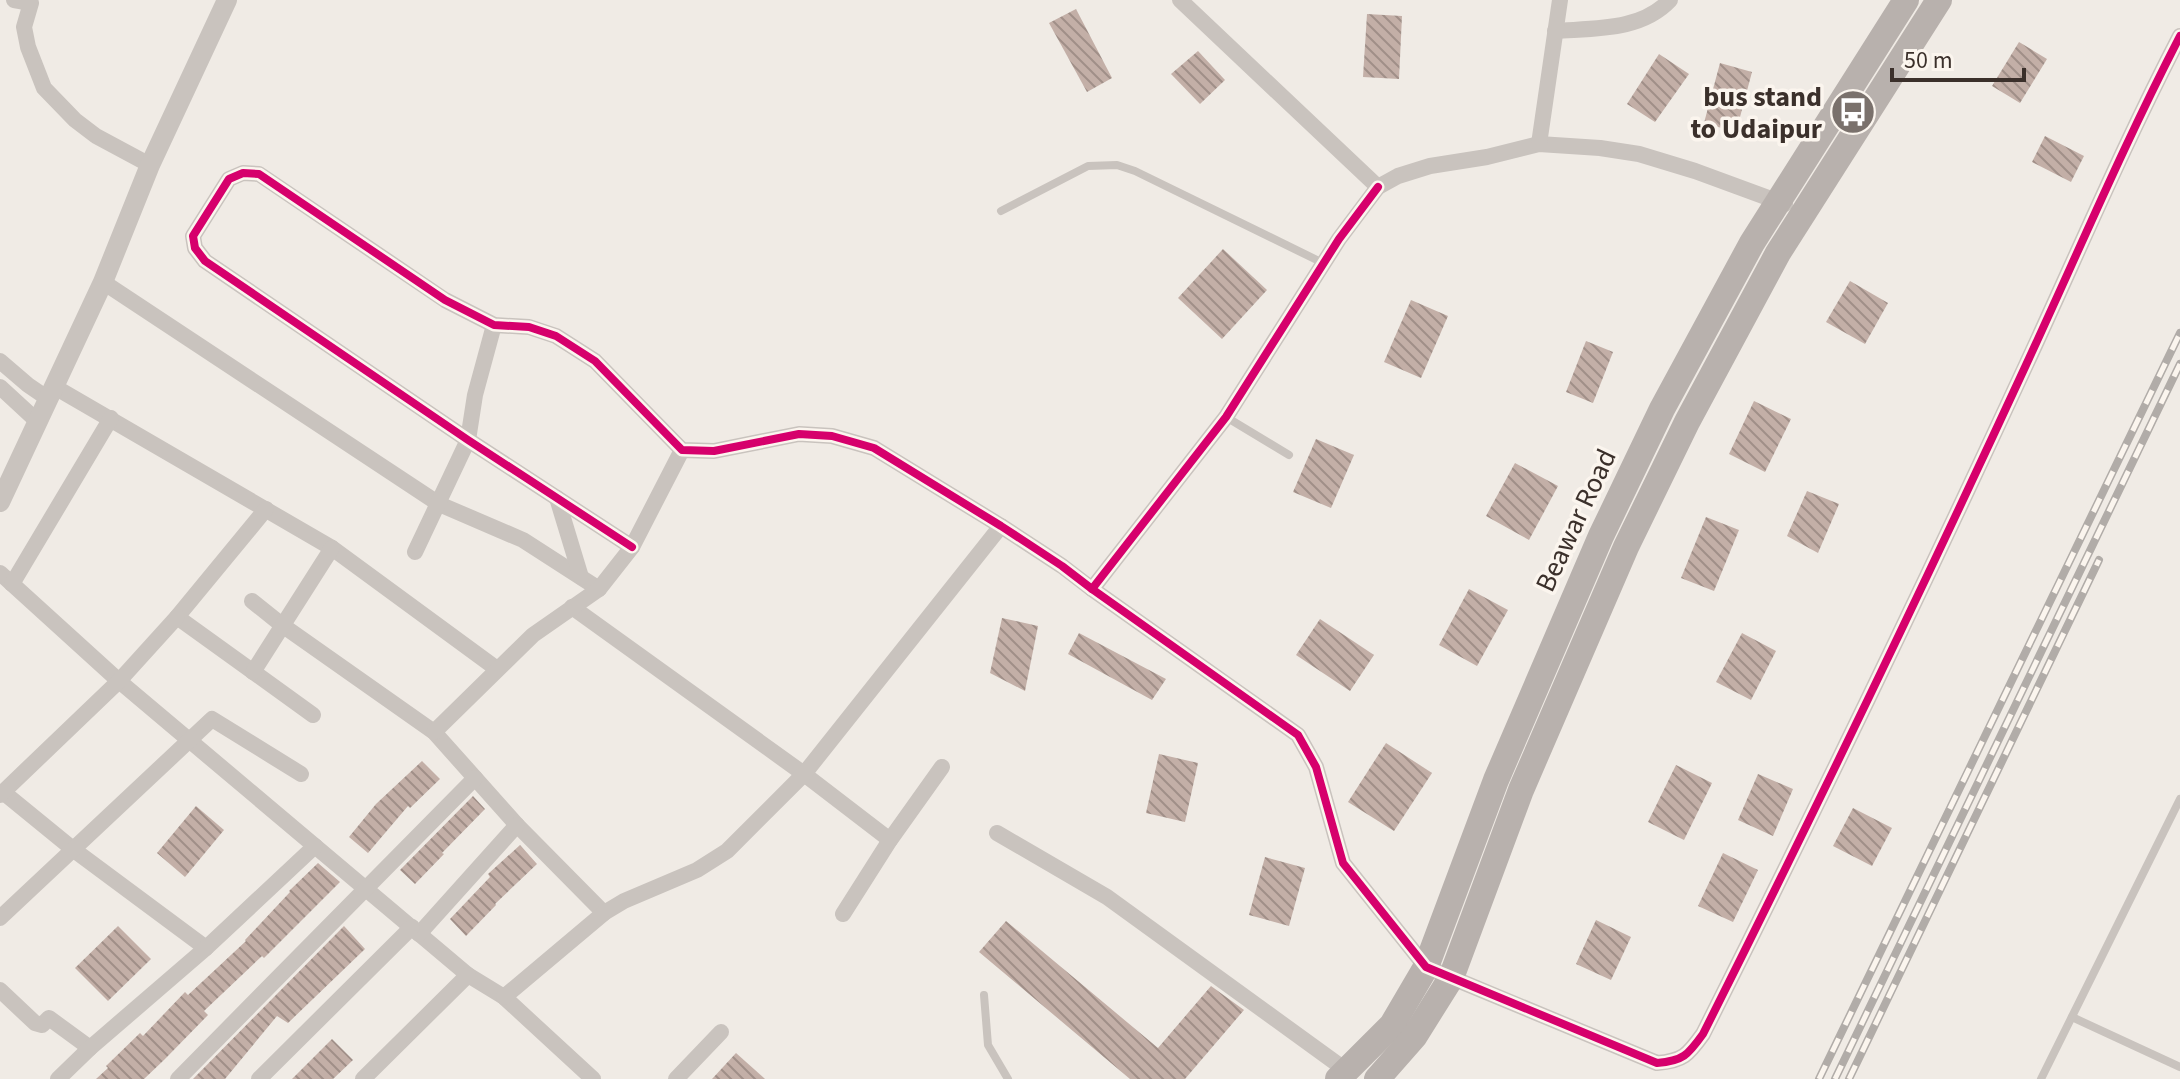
<svg xmlns="http://www.w3.org/2000/svg" width="2180" height="1079" font-family="'Source Sans 3',sans-serif">
  <style>
    .building { fill: url(#building-back-hatch) }
    .lines { fill: none; stroke-linecap: round; stroke-linejoin: round }
    .service { stroke: #c9c3be; stroke-width: 8 }
    .minor { stroke: #c9c3be; stroke-width: 16 }
    .tertiary { stroke: #c9c3be; stroke-width: 20 }
    .primary { stroke: #b8b1ad; stroke-width: 26 }
    .rail-casing { stroke: #b1aca8; stroke-width: 8 }
    .rail { stroke: #fbf5ee; stroke-width: 5; stroke-dasharray: 15; stroke-linecap: butt }
    .cycleway-casing { stroke: #fbf5ee; stroke-width: 13 }
    .cycleway { stroke: #d6006c; stroke-width: 8 }
    .labels { text-anchor: middle; stroke-width: 7; stroke-linejoin: round; paint-order: stroke }
    .poi-label { font-size: 28px; font-weight: bold; fill: #3b302b; stroke: #fbf5ee; text-anchor: end }
    .street-label { font-size: 28px; fill: #3b302b; stroke: #fbf5ee }
  </style>
  <defs>
    <pattern id="building-back-hatch" width="6" height="6" patternUnits="userSpaceOnUse" patternTransform="scale(2)"><rect width="6" height="6" fill="#c3afa7"/><path d="M-1 5l2 2M0 0l6 6M5-1l2 2" fill="none" stroke="#a08f88"/></pattern>
  </defs>
  <rect width="100%" height="100%" fill="#f0ebe5"/>
  <g class="building">
    <polygon points="1076,9 1112,78 1087,92 1049,23"/>
    <polygon points="1367,14 1402,16 1399,79 1363,77"/>
    <polygon points="2019,42 2047,59 2020,103 1992,86"/>
    <polygon points="1198,51 1225,80 1200,104 1171,74"/>
    <polygon points="1659,54 1689,74 1655,122 1627,104"/>
    <polygon points="1720,63 1752,72 1736,132 1704,123"/>
    <polygon points="2045,136 2084,156 2071,182 2032,162"/>
    <polygon points="1223,249 1267,290 1222,339 1178,298"/>
    <polygon points="1850,281 1888,303 1865,344 1826,322"/>
    <polygon points="1411,300 1448,316 1421,378 1384,362"/>
    <polygon points="1586,341 1613,352 1593,403 1566,392"/>
    <polygon points="1754,401 1791,419 1765,472 1729,454"/>
    <polygon points="1316,439 1354,455 1331,508 1293,492"/>
    <polygon points="1515,463 1558,486 1529,540 1486,516"/>
    <polygon points="1807,491 1839,504 1818,553 1787,536"/>
    <polygon points="1706,517 1739,530 1714,591 1681,578"/>
    <polygon points="1469,589 1508,610 1477,666 1439,645"/>
    <polygon points="1002,618 1038,626 1025,691 990,673"/>
    <polygon points="1320,619 1374,655 1350,691 1296,655"/>
    <polygon points="1079,633 1166,679 1152,700 1068,654"/>
    <polygon points="1742,633 1776,651 1751,700 1716,682"/>
    <polygon points="1386,743 1432,773 1394,831 1348,802"/>
    <polygon points="1159,754 1198,763 1185,822 1146,813"/>
    <polygon points="422,761 440,779 410,808 408,806 368,853 349,837 376,804"/>
    <polygon points="1676,765 1712,783 1684,840 1648,822"/>
    <polygon points="1758,774 1793,789 1773,836 1738,820"/>
    <polygon points="473,796 485,809 442,853 444,854 415,884 400,870"/>
    <polygon points="196,806 224,830 185,877 157,853"/>
    <polygon points="1853,808 1892,828 1872,866 1833,846"/>
    <polygon points="520,845 537,864 495,904 496,905 466,936 450,919 490,877 488,874"/>
    <polygon points="1723,853 1758,870 1733,922 1698,906"/>
    <polygon points="1265,857 1305,868 1289,926 1249,915"/>
    <polygon points="318,863 340,882 264,958 262,956 204,1011 208,1015 165,1059 144,1079 96,1079 108,1068 106,1066 140,1033 143,1036 185,992 188,995 246,941 245,940 290,892 289,891"/>
    <polygon points="1596,920 1631,937 1611,980 1576,964"/>
    <polygon points="1006,921 1158,1048 1211,986 1244,1010 1185,1079 1130,1079 979,952"/>
    <polygon points="118,926 151,959 108,1001 75,968"/>
    <polygon points="344,926 365,949 288,1023 277,1016 225,1079 193,1079"/>
    <polygon points="332,1039 353,1060 333,1079 292,1079"/>
    <polygon points="736,1053 765,1079 712,1079"/>
  </g>
  <g class="lines">
    <g class="service">
      <polyline points="1001,211 1088,166 1117,165 1135,171 1323,263"/>
      <polyline points="1226,417 1289,455"/>
      <polyline points="984,995 988,1045 1008,1079"/>
      <polyline points="2072,1017 2180,1067"/>
      <polyline points="2041,1079 2180,799"/>
    </g>
    <g class="minor">
      <polyline points="14,0 31,3 24,27 28,47 44,88 75,120 96,136 150,165"/>
      <polyline points="1180,0 1378,187 1398,176 1430,166 1487,157 1539,144 1600,148 1639,154 1695,171 1785,204"/>
      <path d="M 1555,31 C 1595,28 1641,31 1670,0"/>
      <polyline points="1539,144 1560,0"/>
      <path d="M 1378,187 L 1339,239 L 1226,417 L 1092,589 L 1298,735 L 1316,767 L 1343,863 L 1426,967 L 1657,1063 C 1683,1061 1688,1055 1703,1034 C 1814,813 1922,590 2026,365 C 2077,255 2124,144 2180,36"/>
      <polyline points="103,282 439,504 523,540 599,589"/>
      <polyline points="0,361 28,385 47,398"/>
      <polyline points="53,386 332,548 497,669"/>
      <polyline points="0,387 37,421"/>
      <polyline points="557,498 581,577"/>
      <polyline points="266,509 177,617 313,715"/>
      <polyline points="632,547 468,440 205,261 195,248 193,236 229,179 243,173 259,174 445,300 494,325 529,327 556,336 595,361 682,450 714,451 799,434 832,436 874,448 1001,526 1062,566 1092,589"/>
      <polyline points="415,552 468,440 475,395 494,325"/>
      <polyline points="0,573 119,681 468,975 504,997 593,1079"/>
      <polyline points="12,584 111,418"/>
      <polyline points="252,601 282,625 434,732 517,825 604,913"/>
      <polyline points="572,607 804,774 890,840"/>
      <polyline points="253,672 332,548"/>
      <polyline points="434,732 533,635 599,589 632,547 682,450"/>
      <polyline points="3,792 74,850 206,948"/>
      <polyline points="0,795 119,681 177,617"/>
      <polyline points="997,833 1107,897 1347,1071"/>
      <polyline points="843,914 890,840 942,767"/>
      <polyline points="0,918 212,719 301,774"/>
      <polyline points="419,934 517,825"/>
      <polyline points="0,990 35,1023 42,1025 49,1018 90,1048"/>
      <polyline points="504,997 604,913 624,901 697,870 727,851 804,774 1001,526"/>
      <polyline points="58,1079 90,1048 206,948 315,846"/>
      <polyline points="178,1079 475,778"/>
      <polyline points="259,1079 412,927"/>
      <polyline points="363,1079 468,975"/>
      <polyline points="676,1079 721,1032"/>
    </g>
    <polyline class="tertiary" points="0,502 103,282 150,165 227,0"/>
    <g class="primary">
      <polyline points="1338,1079 1392,1025 1426,967 1496,780 1601,536 1662,409 1752,243 1906,0"/>
      <polyline points="1377,1079 1414,1037 1451,978 1521,790 1626,547 1687,422 1778,253 1939,0"/>
    </g>
    <g class="rail-casing">
      <g id="rail">
        <polyline points="1819,1079 2180,333"/>
        <polyline points="1835,1079 2180,364"/>
        <polyline points="1849,1079 2099,560"/>
      </g>
    </g>
    <use href="#rail" class="rail"/>
    <g class="cycleway-casing">
      <g id="cycleway">
        <path d="M 1378,187 L 1339,239 L 1226,417 L 1092,589 L 1298,735 L 1316,767 L 1343,863 L 1426,967 L 1657,1063 C 1683,1061 1688,1055 1703,1034 C 1814,813 1922,590 2026,365 C 2077,255 2124,144 2180,36"/>
        <polyline points="632,547 468,440 205,261 195,248 193,236 229,179 243,173 259,174 445,300 494,325 529,327 556,336 595,361 682,450 714,451 799,434 832,436 874,448 1001,526 1062,566 1092,589"/>
      </g>
    </g>
    <use href="#cycleway" class="cycleway"/>
  </g>
  <defs>
    <g id="bus-disc" transform="scale(2.3)"><circle r="9.5" fill="#7a716c" stroke="#fbf5ee"/><path d="M-5-6H5V4H4V6H2V4H-2V6H-4V4H-5ZM-3.5-4V0h7V-4ZM-3.5 1.2v1.5H-2V1.2ZM2 1.2v1.5H3.5V1.2Z" fill="#fff"/></g>
  </defs>
  <g fill-rule="evenodd">
    <use href="#bus-disc" x="1853" y="112"/>
  </g>
  <g class="labels">
    <g class="poi-label">
      <text x="1822" y="106">bus stand<tspan x="1822" dy="32">to Udaipur</tspan></text>
    </g>
    <g class="street-label">
      <text transform="translate(1575 520) rotate(-65)" y="10">Beawar Road</text>
    </g>
  </g>
  <path d="M1892 68v12h132v-12" fill="none" stroke="#3b302b" stroke-width="4"/>
  <text x="1904" y="68" font-size="24" fill="#3b302b" stroke="#fbf5ee" stroke-width="6" paint-order="stroke">50 m</text>
</svg>
